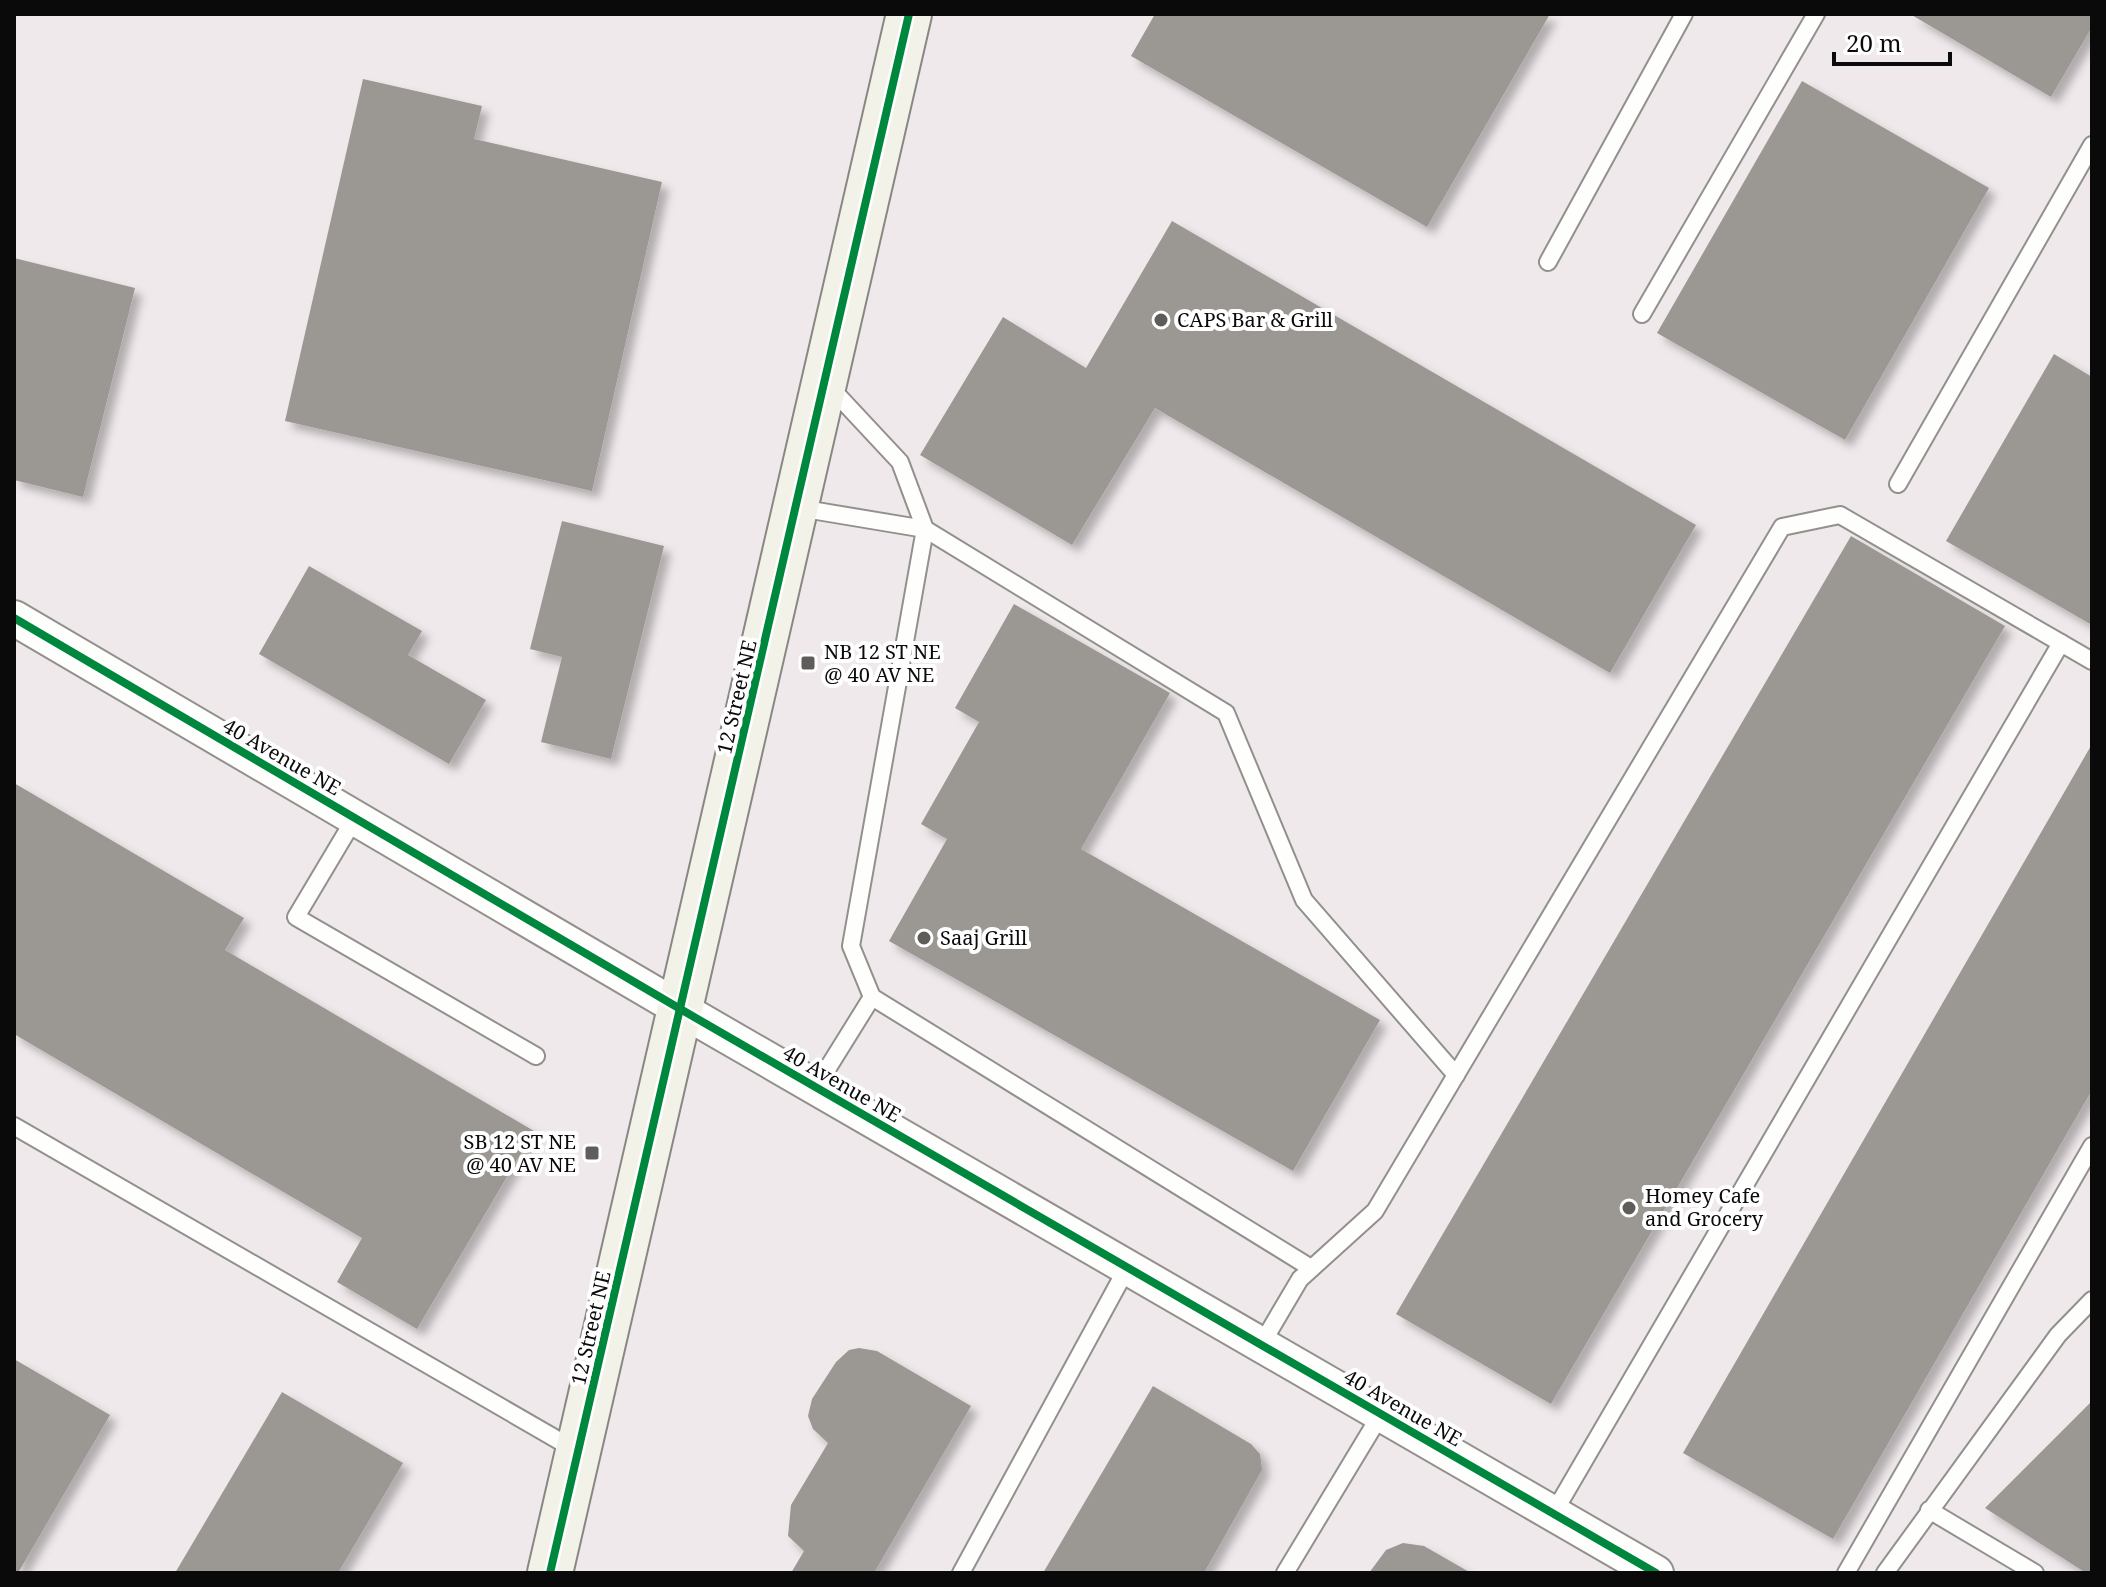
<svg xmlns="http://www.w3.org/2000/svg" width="2106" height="1587" font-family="'Noto Serif',serif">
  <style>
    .industrial { fill: #f0e9eb }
    .building { fill: #9b9894; filter: url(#shadow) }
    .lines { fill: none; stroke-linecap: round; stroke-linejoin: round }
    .lane-casing { stroke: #92908c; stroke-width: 20 }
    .street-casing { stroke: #92908c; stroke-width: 38 }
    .secondary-casing { stroke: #888783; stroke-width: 48 }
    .lane { stroke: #fefefc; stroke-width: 16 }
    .street { stroke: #fefefc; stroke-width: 34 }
    .secondary { stroke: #f3f2e8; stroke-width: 44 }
    .cycleway-casing { stroke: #fff; stroke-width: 13 }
    .cycleway { stroke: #00873e; stroke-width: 8 }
    .poi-dot { fill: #5e5d59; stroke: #fff; stroke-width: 3 }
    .labels { text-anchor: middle; stroke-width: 8; stroke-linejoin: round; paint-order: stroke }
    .poi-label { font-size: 20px; fill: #0a0a0a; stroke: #fff; text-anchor: start }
    .street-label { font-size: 20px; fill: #0a0a0a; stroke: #fff }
  </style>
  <defs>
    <filter id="shadow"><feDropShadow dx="7" dy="7" stdDeviation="4" flood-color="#0004"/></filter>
  </defs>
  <rect width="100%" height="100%" fill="#f9f6ed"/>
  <rect class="industrial" x="14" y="14" width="2078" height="1559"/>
  <g class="building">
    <polygon points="1155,14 1550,14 1427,227 1131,56"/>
    <polygon points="1910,14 2092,14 2092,27 2051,97"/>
    <polygon points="363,79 482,106 474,139 662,182 592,491 285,421"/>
    <polygon points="1802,81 1989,188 1845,440 1657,333"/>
    <polygon points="1172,221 1696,525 1610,673 1155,408 1072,545 920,455 1003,317 1086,368"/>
    <polygon points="14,258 135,288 83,497 14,480"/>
    <polygon points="2054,354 2092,377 2092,625 1946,541"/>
    <polygon points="562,521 664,546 611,759 541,742 562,657 530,649"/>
    <polygon points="1851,536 2005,626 1551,1404 1396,1314"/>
    <polygon points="309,566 422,631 408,655 486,700 449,764 259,654"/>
    <polygon points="1014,604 1170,693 1081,849 1380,1020 1293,1171 889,941 947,839 921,824 979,722 955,708"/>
    <polygon points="2092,744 2092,1090 1833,1539 1683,1453"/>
    <polygon points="14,783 244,918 225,950 534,1131 417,1329 337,1282 362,1238 14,1034"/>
    <polygon points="859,1348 877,1351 971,1406 874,1573 791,1573 804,1551 788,1536 791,1505 828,1443 813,1429 808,1416 812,1399 836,1362 849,1350"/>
    <polygon points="14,1359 110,1415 18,1573 14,1573"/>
    <polygon points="1153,1386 1251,1444 1260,1454 1262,1470 1204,1573 1043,1573"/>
    <polygon points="282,1392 403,1463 338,1573 175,1573"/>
    <polygon points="2092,1401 2092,1573 2086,1573 1985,1508"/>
    <polygon points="1403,1543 1424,1546 1471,1573 1369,1573 1386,1550"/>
  </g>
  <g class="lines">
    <g class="lane-casing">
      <g id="lane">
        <polyline points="1548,262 1684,14"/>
        <polyline points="1642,314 1816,14"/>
        <polyline points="829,386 900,462 925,529 1226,713 1304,900 1456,1075"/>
        <polyline points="1898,484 2092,145"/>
        <polyline points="799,508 925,529 851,946 872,997"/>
        <polyline points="355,818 296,917 536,1056"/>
        <polyline points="816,1087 872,997 1311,1268"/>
        <polyline points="14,1126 577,1451"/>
        <polyline points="1261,1345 1300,1279 1375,1211 1782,527 1840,515 2061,643"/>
        <polyline points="1929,1510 2035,1573"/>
        <polyline points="1553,1514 2061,643 2092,661"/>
        <polyline points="961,1573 1127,1268"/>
        <polyline points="1285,1573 1381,1414"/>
        <polyline points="1846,1573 2092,1146"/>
        <polyline points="1885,1573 2058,1335 2092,1300"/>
      </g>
    </g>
    <g class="street-casing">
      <polyline id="street" points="14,618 682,1010 1656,1573"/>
    </g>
    <g class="secondary-casing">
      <polyline id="secondary" points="550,1573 909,14"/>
    </g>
    <use href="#lane" class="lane"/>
    <use href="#street" class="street"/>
    <use href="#secondary" class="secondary"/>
    <g class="cycleway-casing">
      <g id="cycleway">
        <polyline points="14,618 682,1010 1656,1573"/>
        <polyline points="550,1573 909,14"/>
      </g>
    </g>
    <use href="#cycleway" class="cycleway"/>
  </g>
  <g class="poi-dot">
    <circle cx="1161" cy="320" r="8"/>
    <rect x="800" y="655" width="16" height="16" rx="4"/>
    <circle cx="924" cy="938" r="8"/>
    <rect x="584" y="1145" width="16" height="16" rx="4"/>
    <circle cx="1629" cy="1208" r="8"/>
  </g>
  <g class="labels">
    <g class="poi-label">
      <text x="1177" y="327">CAPS Bar &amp; Grill</text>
      <text x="824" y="659">NB 12 ST NE<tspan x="824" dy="23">@ 40 AV NE</tspan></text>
      <text x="940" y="945">Saaj Grill</text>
      <text x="576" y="1149" text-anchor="end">SB 12 ST NE<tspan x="576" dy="23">@ 40 AV NE</tspan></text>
      <text x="1645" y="1203">Homey Cafe<tspan x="1645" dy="23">and Grocery</tspan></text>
    </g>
    <g class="street-label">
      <text transform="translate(737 697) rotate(-77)" y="7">12 Street NE</text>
      <text transform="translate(282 757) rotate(30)" y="7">40 Avenue NE</text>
      <text transform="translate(842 1084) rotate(30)" y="7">40 Avenue NE</text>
      <text transform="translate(591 1328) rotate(-77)" y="7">12 Street NE</text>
      <text transform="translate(1403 1408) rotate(30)" y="7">40 Avenue NE</text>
    </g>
  </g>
  <rect width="2106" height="1587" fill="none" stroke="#0a0a0a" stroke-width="32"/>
  <path d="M1834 52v12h116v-12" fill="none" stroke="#0a0a0a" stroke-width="4"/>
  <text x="1846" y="52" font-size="24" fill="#0a0a0a" stroke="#ffffff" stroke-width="6" paint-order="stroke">20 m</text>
</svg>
